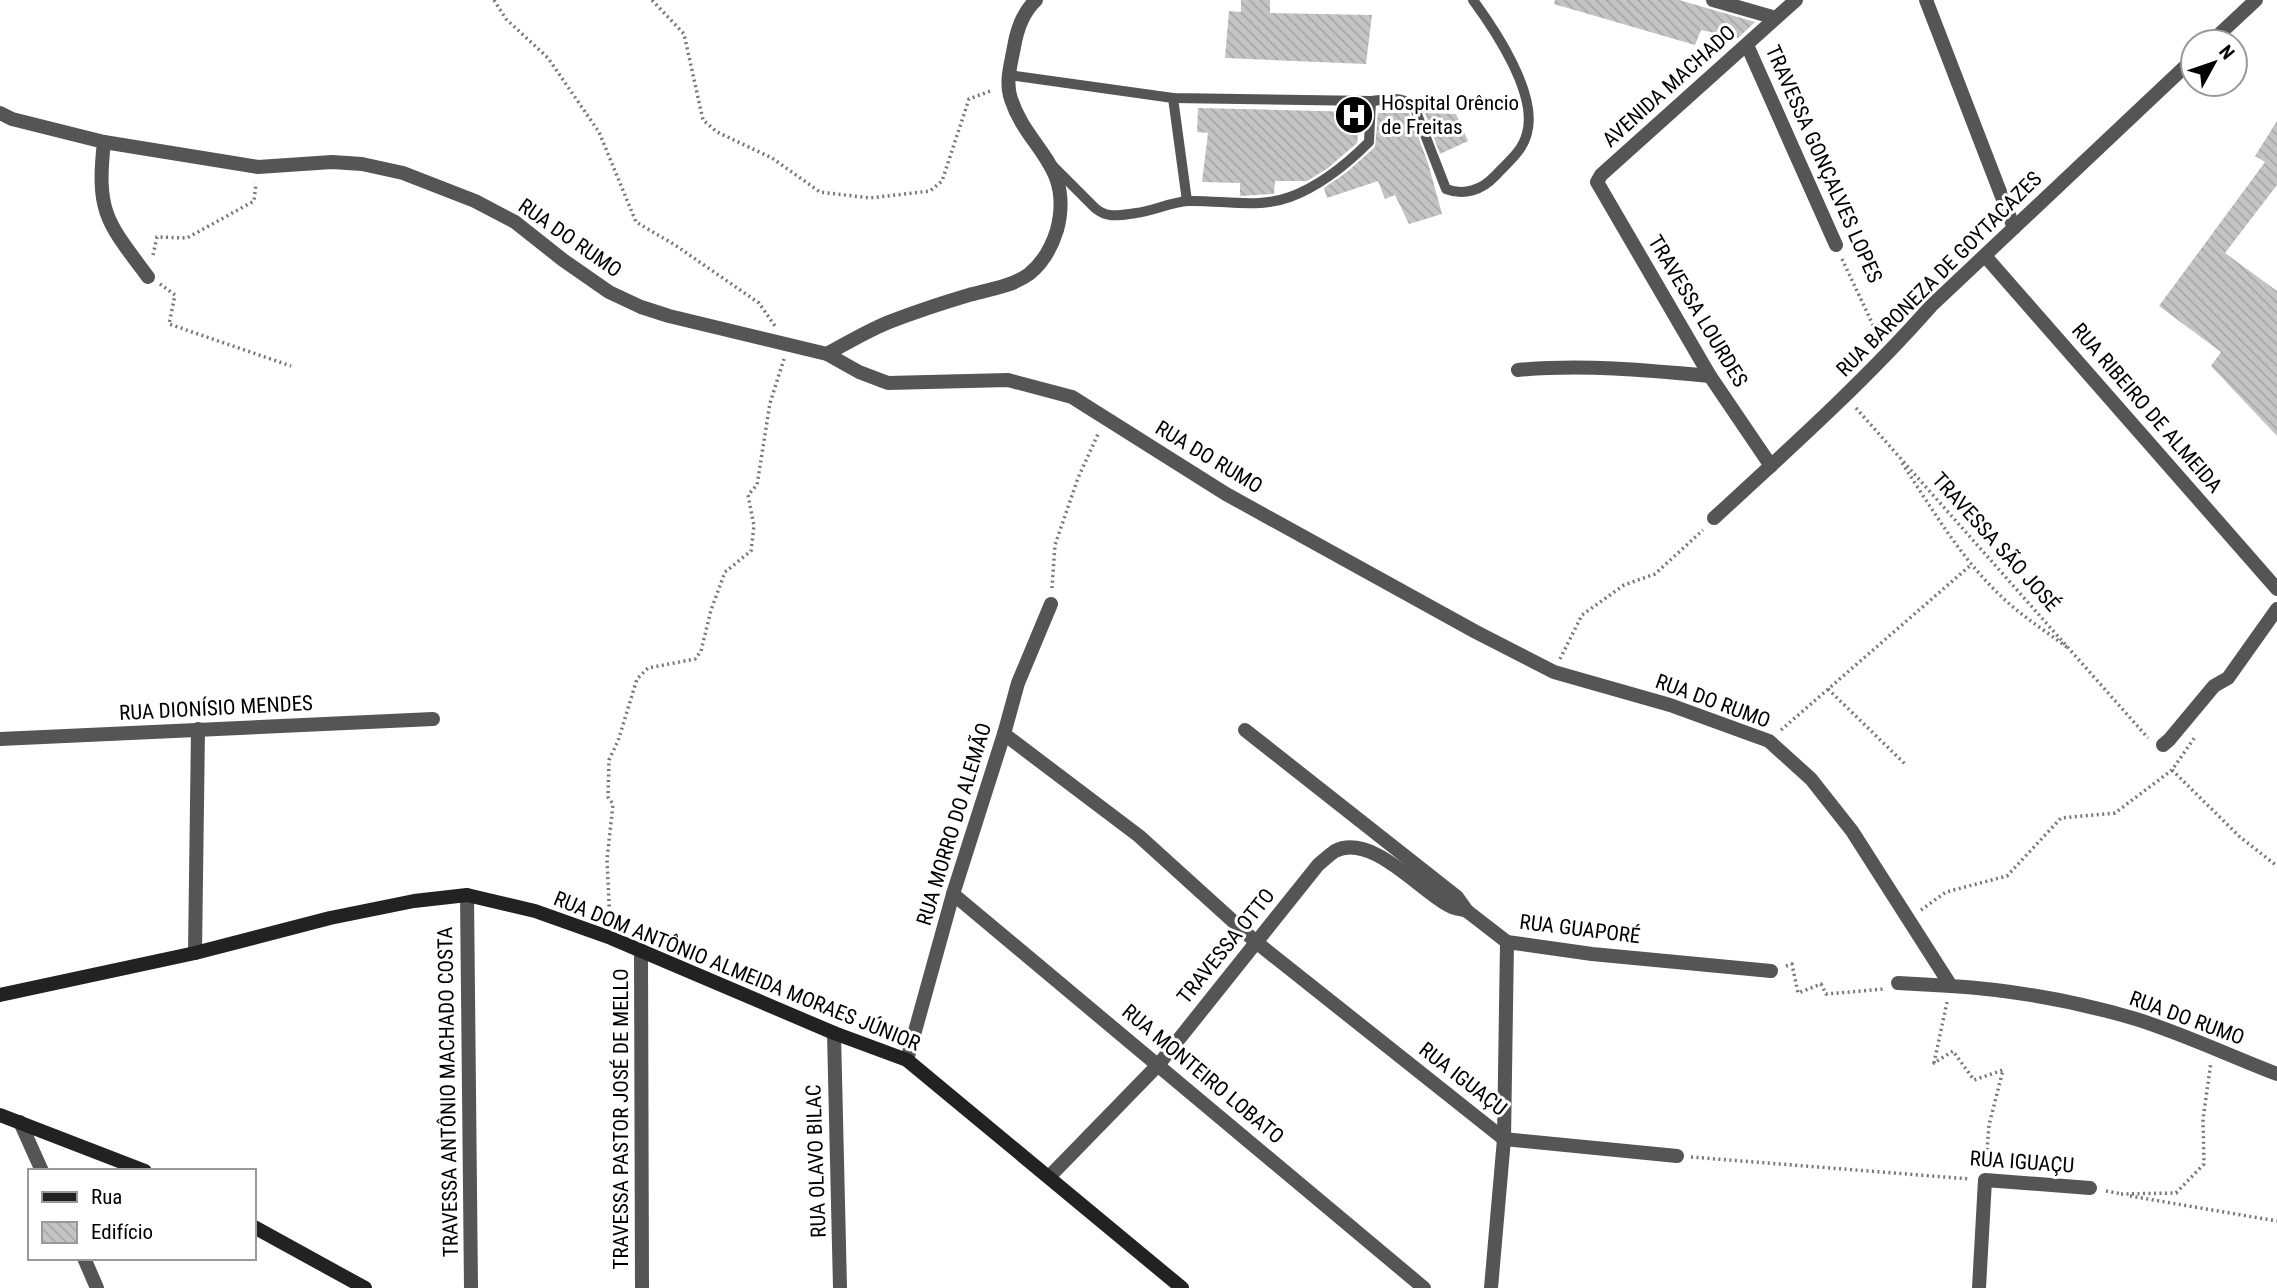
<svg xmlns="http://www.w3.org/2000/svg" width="2277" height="1288" font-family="'Roboto Condensed',sans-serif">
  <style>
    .building { fill: url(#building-back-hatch) }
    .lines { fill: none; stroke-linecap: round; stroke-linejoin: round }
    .path { stroke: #777; stroke-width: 3.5; stroke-dasharray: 2 3.5; stroke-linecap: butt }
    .service { stroke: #555; stroke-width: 10 }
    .minor { stroke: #555; stroke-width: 14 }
    .secondary { stroke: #222; stroke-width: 14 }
    .labels { text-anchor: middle; stroke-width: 6; stroke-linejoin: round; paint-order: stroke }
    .street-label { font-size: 21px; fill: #000; stroke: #fff }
    .poi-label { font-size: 21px; fill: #000; stroke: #fff; text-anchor: start }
  </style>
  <defs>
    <pattern id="building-back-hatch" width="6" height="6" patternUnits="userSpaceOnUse" patternTransform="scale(1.75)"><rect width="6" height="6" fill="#c4c4c4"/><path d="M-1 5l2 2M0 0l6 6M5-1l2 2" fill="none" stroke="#a7a7a7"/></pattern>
  </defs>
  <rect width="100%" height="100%" fill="#fff"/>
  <g class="building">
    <polygon points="1241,0 1270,0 1270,13 1372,15 1366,64 1225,58 1229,11 1241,12"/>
    <polygon points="1555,0 1679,0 1755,22 1738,38 1701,30 1695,45 1554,4"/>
    <polygon points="1198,108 1361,112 1357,143 1328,168 1307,181 1275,181 1274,194 1240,196 1240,183 1202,182 1208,133 1197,132"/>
    <polygon points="1378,113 1409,113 1428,163 1442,214 1409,224 1395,195 1385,199 1378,181 1327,198 1324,188 1347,172 1375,147"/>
    <polygon points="1425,113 1456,114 1468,141 1440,154"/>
    <polygon points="2277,121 2277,185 2225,253 2277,291 2277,436 2211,366 2221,352 2159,306 2265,162 2255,156"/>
  </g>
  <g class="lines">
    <g class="path">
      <polyline points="494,0 506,19 548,58 599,132 636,222 675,245 759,303 775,326"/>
      <polyline points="652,0 684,34 703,120 717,132 772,158 820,192 870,198 930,191 942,181 969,99 993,90"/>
      <polyline points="153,255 157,237 187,238 254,201 256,183"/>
      <polyline points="1842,259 1873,325 1890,327"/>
      <polyline points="160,284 175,295 169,324 291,366"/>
      <polyline points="1856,408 2148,738"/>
      <path d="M 1902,463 C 1932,509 1962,560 2003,598 C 2023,617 2047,632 2068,648"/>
      <polyline points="1052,588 1055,545 1078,478 1099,432"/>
      <polyline points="1560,659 1582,615 1624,585 1655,574 1703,530"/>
      <polyline points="1828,689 1905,764"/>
      <polyline points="1781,730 1972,564"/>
      <polyline points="2172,770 2240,837 2277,866"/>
      <polyline points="1921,910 1946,892 2007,876 2061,818 2115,813 2172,770 2195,737"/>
      <polyline points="610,923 607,860 613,804 608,797 609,760 618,741 637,679 648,668 695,659 701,651 711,610 725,572 751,551 754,526 748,495 757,485 770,403 784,359"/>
      <polyline points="1786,966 1792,964 1798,993 1821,984 1826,994 1884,989"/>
      <polyline points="1947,1002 1934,1063 1953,1051 1974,1080 2003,1070 1989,1125 1986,1163"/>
      <polyline points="1691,1157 1970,1179"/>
      <polyline points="2106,1191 2122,1194"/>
      <polyline points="2121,1194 2176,1193 2204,1164 2203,1119 2211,1062"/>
      <polyline points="2130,1196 2277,1221"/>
    </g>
    <g class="service">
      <polyline points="1009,75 1173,98 1371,101"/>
      <polyline points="1173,98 1187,201"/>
      <path d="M 1052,165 L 1095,208 C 1108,219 1120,215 1136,213 C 1153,211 1171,202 1188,201 C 1222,200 1257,209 1290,197 C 1320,186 1347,164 1369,142 L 1371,101 C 1387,100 1405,94 1415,109 L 1446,189 C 1464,196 1482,190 1495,176 C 1507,163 1523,151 1527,133 C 1538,94 1495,30 1473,0"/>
    </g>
    <g class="minor">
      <polyline points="1713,0 1776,18"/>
      <polyline points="1926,0 2014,228"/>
      <polyline points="2211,42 2256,0"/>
      <polyline points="1747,45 1836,245"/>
      <path d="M 0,113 L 12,119 L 104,142 L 258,167 L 332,162 L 362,164 L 403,173 L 475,201 L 515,222 L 563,260 L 609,292 L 641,307 L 669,316 L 827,354 L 859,372 L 888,383 L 1008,380 L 1072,397 L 1226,494 L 1476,632 L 1554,672 L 1670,705 L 1769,741 L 1811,779 L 1852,831 L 1951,986 C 2014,990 2075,1001 2136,1019 C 2184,1034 2230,1056 2277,1074"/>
      <path d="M 104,142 C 96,213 107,222 148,277"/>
      <polyline points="1985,256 2277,589"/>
      <path d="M 827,354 C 847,343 867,331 889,322 C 915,312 942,303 969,295 C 988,290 1013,286 1029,274 C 1043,263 1052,246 1057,230 C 1074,165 1027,149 1011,99 C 1005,82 1011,64 1014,47 C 1017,29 1023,12 1036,0"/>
      <path d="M 1518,370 C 1582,364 1646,370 1710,376"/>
      <polyline points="1771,466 1710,376 1597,182 1601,175 1796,0"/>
      <path d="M 1714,518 C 1788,450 1864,382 1931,306 L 2193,59"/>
      <polyline points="1245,730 1457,897 1467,911 1507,942 1592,954 1771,971"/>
      <polyline points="1004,734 1139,836 1256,942 1504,1139 1677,1156"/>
      <polyline points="0,739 433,719"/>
      <polyline points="2163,745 2169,740 2214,686 2228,678 2277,609"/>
      <polyline points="953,894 1424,1288"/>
      <polyline points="467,895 471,1288"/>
      <polyline points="641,950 642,1288"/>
      <polyline points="195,953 198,729"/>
      <polyline points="1898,983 1951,986"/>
      <polyline points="834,1033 840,1288"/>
      <polyline points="907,1060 953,894 1004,734 1018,683 1051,604"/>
      <polyline points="20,1122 42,1171"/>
      <path d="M 1049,1177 L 1159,1064 L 1318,865 C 1323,861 1329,855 1335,851 C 1372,832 1421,892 1450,906 C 1455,909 1462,909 1467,911"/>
      <polyline points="84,1258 97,1288"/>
      <polyline points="1491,1288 1504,1139 1507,942"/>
      <polyline points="1979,1288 1985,1180 2090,1188"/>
    </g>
    <g class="secondary">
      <polyline points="0,995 195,953 330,918 414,901 467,895 535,911 611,938 834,1033 907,1060 1182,1288"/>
      <polyline points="0,1115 145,1171"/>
      <polyline points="254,1227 365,1288"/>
    </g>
  </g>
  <defs>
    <g id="hospital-disc" transform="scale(2.0125)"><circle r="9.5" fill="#000" stroke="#fff"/><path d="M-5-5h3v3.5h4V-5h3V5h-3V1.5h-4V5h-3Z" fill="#fff"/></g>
  </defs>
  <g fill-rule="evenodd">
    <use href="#hospital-disc" x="1354" y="115"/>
  </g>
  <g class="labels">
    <g class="street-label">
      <text transform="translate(1669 86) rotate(-42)" y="7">AVENIDA MACHADO</text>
      <text transform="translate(1824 164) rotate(66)" y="7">TRAVESSA GONÇALVES LOPES</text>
      <text transform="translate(570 238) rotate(35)" y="7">RUA DO RUMO</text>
      <text transform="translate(1939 274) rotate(-45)" y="7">RUA BARONEZA DE GOYTACAZES</text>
      <text transform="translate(1698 311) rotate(59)" y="7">TRAVESSA LOURDES</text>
      <text transform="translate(2147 408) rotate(49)" y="7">RUA RIBEIRO DE ALMEIDA</text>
      <text transform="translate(1209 457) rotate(31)" y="7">RUA DO RUMO</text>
      <text transform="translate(1996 542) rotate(48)" y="7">TRAVESSA SÃO JOSÉ</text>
      <text transform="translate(1713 701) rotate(20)" y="7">RUA DO RUMO</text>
      <text transform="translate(216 708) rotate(-3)" y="7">RUA DIONÍSIO MENDES</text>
      <text transform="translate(954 824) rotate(-73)" y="7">RUA MORRO DO ALEMÃO</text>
      <text transform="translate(1580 929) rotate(7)" y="7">RUA GUAPORÉ</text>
      <text transform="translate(1226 946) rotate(-51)" y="7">TRAVESSA OTTO</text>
      <text transform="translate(737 971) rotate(22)" y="7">RUA DOM ANTÔNIO ALMEIDA MORAES JÚNIOR</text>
      <text transform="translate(2187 1018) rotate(20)" y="7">RUA DO RUMO</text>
      <text transform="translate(1203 1074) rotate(40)" y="7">RUA MONTEIRO LOBATO</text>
      <text transform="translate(1463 1079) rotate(38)" y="7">RUA IGUAÇU</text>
      <text transform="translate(448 1092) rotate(-91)" y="7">TRAVESSA ANTÔNIO MACHADO COSTA</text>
      <text transform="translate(621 1119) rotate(-90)" y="7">TRAVESSA PASTOR JOSÉ DE MELLO</text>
      <text transform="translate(816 1161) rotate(-92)" y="7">RUA OLAVO BILAC</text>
      <text transform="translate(2022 1162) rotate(4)" y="7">RUA IGUAÇU</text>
    </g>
    <g class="poi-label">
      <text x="1381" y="110">Hospital Orêncio<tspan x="1381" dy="24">de Freitas</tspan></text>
    </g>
  </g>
  <rect x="28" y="1169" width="228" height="91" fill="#ffffff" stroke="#999999" stroke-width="2"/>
  <rect x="42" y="1192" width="35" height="10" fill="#222222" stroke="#999999" stroke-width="2"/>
  <text x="91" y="1204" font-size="21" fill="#000000">Rua</text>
  <rect x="42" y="1222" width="35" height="21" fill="url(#building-back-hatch)" stroke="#999999" stroke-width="2"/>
  <text x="91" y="1239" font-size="21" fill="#000000">Edifício</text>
  <g transform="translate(2214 63) rotate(50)"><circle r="33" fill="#ffffff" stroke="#999999" stroke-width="2"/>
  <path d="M0-5L12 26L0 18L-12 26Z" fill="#000000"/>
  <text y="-10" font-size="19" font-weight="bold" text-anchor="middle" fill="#000000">N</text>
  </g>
</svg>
